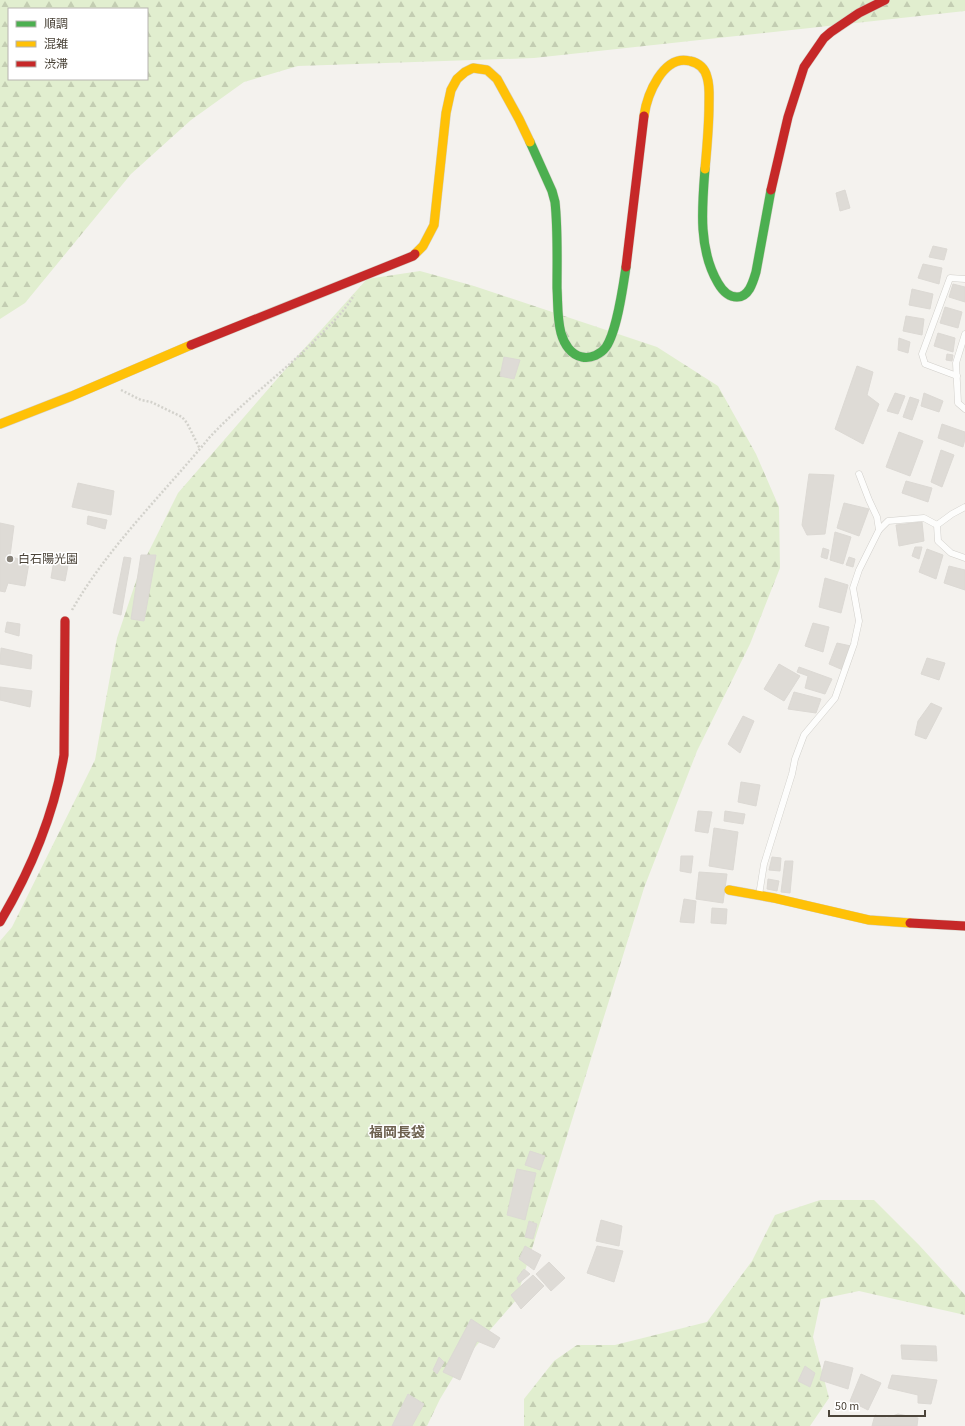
<svg xmlns="http://www.w3.org/2000/svg" width="965" height="1426" font-family="'Source Sans 3','Noto Sans JP',sans-serif">
  <style>
    .forest { fill: url(#forest-firs); fill-rule: evenodd }
    .building { fill: #dedbd6; stroke: #dcd9d4 }
    .lines { fill: none; stroke-linecap: round; stroke-linejoin: round }
    .lane-casing { stroke: #d2d0cb; stroke-width: 7 }
    .fast-casing { stroke: #d3cfc5; stroke-width: 10 }
    .slow-casing { stroke: #d3cfc5; stroke-width: 10 }
    .jam-casing { stroke: #d3cfc5; stroke-width: 10 }
    .path { stroke: #d3d2cc; stroke-width: 2.5; stroke-dasharray: 2 2; stroke-linecap: butt }
    .lane { stroke: #fdfdfc; stroke-width: 6 }
    .fast { stroke: #4caf50; stroke-width: 9 }
    .slow { stroke: #ffc107; stroke-width: 9 }
    .jam { stroke: #c62828; stroke-width: 9 }
    .poi-dot { fill: #868178; stroke: #fff; stroke-width: 1.5 }
    .labels { text-anchor: middle; stroke-width: 3; stroke-linejoin: round; paint-order: stroke }
    .poi-label { font-size: 12px; fill: #4b4439; stroke: #fff; text-anchor: start }
    .quarter-label { font-size: 14px; font-weight: bold; fill: #6e6250; stroke: #fff }
  </style>
  <defs>
    <pattern id="forest-firs" width="22" height="20" patternUnits="userSpaceOnUse"><rect width="22" height="20" fill="#e1eecf"/><path d="M5 1l3.5 6h-7zM16 11l3.5 6h-7z" fill="#c3cdb2"/></pattern>
  </defs>
  <rect width="100%" height="100%" fill="#f4f2ee"/>
  <g class="forest">
    <path d="M 0,0 L 965,0 L 965,11 L 534,58 L 298,66 L 244,82 L 191,120 L 131,174 L 25,303 L 0,319 ZM 9,9 L 147,9 L 147,79 L 9,79 Z"/>
    <polygon points="420,271 474,286 657,347 718,386 756,454 779,507 780,568 750,644 697,751 644,888 516,1300 463,1361 440,1399 427,1426 0,1426 0,941 12,927 95,760 117,638 140,569 178,493 284,371 367,279"/>
    <polygon points="820,1200 874,1200 919,1245 965,1295 965,1315 859,1291 821,1299 813,1337 829,1398 810,1426 524,1426 524,1399 554,1361 577,1345 615,1345 707,1322 752,1261 775,1215"/>
  </g>
  <g class="building">
    <polygon points="845,190 850,208 840,211 836,193"/>
    <polygon points="933,246 947,249 944,260 929,257"/>
    <polygon points="923,264 942,268 939,284 918,278"/>
    <polygon points="953,284 965,287 965,302 949,297"/>
    <polygon points="912,289 933,294 930,309 909,305"/>
    <polygon points="945,307 962,312 958,328 940,323"/>
    <polygon points="906,316 924,319 922,335 903,331"/>
    <polygon points="938,333 955,338 953,352 934,346"/>
    <polygon points="899,338 910,342 908,353 898,350"/>
    <polygon points="947,354 953,355 952,361 946,360"/>
    <polygon points="504,357 520,360 514,379 500,376"/>
    <polygon points="857,366 873,372 867,395 879,404 863,444 835,429"/>
    <polygon points="895,393 905,396 898,414 887,411"/>
    <polygon points="924,393 943,401 939,412 921,406"/>
    <polygon points="910,397 919,400 912,420 903,417"/>
    <polygon points="942,424 965,432 965,439 963,447 938,438"/>
    <polygon points="899,432 923,441 910,476 886,467"/>
    <polygon points="941,450 954,455 942,487 931,482"/>
    <polygon points="809,474 834,475 825,534 807,535 802,525"/>
    <polygon points="906,481 932,488 928,502 902,493"/>
    <polygon points="78,483 114,491 111,515 72,507"/>
    <polygon points="844,503 869,509 859,536 837,528"/>
    <polygon points="88,516 107,520 105,529 87,524"/>
    <polygon points="922,522 924,541 899,546 896,525"/>
    <polygon points="0,523 14,526 10,556 29,563 25,586 8,583 5,592 0,591"/>
    <polygon points="835,532 851,537 843,564 830,560"/>
    <polygon points="915,547 922,547 919,559 912,556"/>
    <polygon points="823,548 829,550 827,559 821,557"/>
    <polygon points="927,549 943,555 936,579 919,572"/>
    <polygon points="55,554 70,555 65,581 51,578"/>
    <polygon points="141,555 156,555 144,621 131,619"/>
    <polygon points="124,557 131,558 121,615 113,613"/>
    <polygon points="849,557 855,559 853,567 846,565"/>
    <polygon points="949,566 965,570 965,590 944,583"/>
    <polygon points="825,578 848,585 841,613 819,607"/>
    <polygon points="7,622 20,624 19,636 5,632"/>
    <polygon points="813,623 829,627 823,652 805,646"/>
    <polygon points="837,643 851,646 843,670 829,664"/>
    <polygon points="1,648 32,655 31,669 0,664"/>
    <polygon points="927,658 945,663 939,680 921,674"/>
    <polygon points="779,664 800,676 784,701 764,689"/>
    <polygon points="799,667 832,679 825,694 805,688 808,676 797,672"/>
    <polygon points="0,687 32,691 30,707 0,700"/>
    <polygon points="794,692 821,699 816,713 788,709"/>
    <polygon points="931,703 942,708 926,739 915,735 918,721"/>
    <polygon points="743,716 754,721 740,753 728,744"/>
    <polygon points="741,782 760,785 756,806 738,802"/>
    <polygon points="698,811 712,812 708,833 695,831"/>
    <polygon points="725,811 745,814 743,824 724,821"/>
    <polygon points="714,828 738,832 733,870 709,866"/>
    <polygon points="681,856 693,856 691,873 680,871"/>
    <polygon points="772,857 781,858 780,871 769,870"/>
    <polygon points="785,861 793,861 790,893 781,892"/>
    <polygon points="699,872 727,874 723,903 696,899"/>
    <polygon points="768,879 779,881 777,891 767,889"/>
    <polygon points="684,899 696,901 694,923 680,922"/>
    <polygon points="712,908 727,909 726,924 711,923"/>
    <polygon points="530,1151 545,1156 540,1170 525,1165"/>
    <polygon points="517,1169 536,1173 525,1220 507,1215"/>
    <polygon points="601,1220 622,1226 619,1246 596,1241"/>
    <polygon points="529,1221 537,1224 533,1239 525,1237"/>
    <polygon points="525,1246 541,1255 534,1270 519,1259"/>
    <polygon points="597,1246 623,1251 614,1282 587,1273"/>
    <polygon points="549,1262 565,1278 551,1291 536,1274"/>
    <polygon points="524,1269 530,1274 519,1283 517,1278"/>
    <polygon points="533,1275 544,1286 521,1309 511,1295"/>
    <polygon points="471,1319 500,1338 494,1348 477,1341 460,1380 443,1372"/>
    <polygon points="901,1345 936,1346 937,1361 902,1359"/>
    <polygon points="439,1357 444,1362 437,1374 433,1370"/>
    <polygon points="825,1361 853,1368 848,1389 820,1380"/>
    <polygon points="805,1366 815,1373 810,1387 798,1381"/>
    <polygon points="861,1374 881,1383 868,1410 850,1401"/>
    <polygon points="892,1375 937,1380 931,1404 918,1403 918,1395 888,1388"/>
    <polygon points="408,1394 424,1404 412,1426 392,1426"/>
    <polygon points="898,1414 918,1418 917,1426 872,1426 875,1415 887,1418"/>
  </g>
  <g class="lines">
    <g class="lane-casing">
      <g id="lane">
        <polyline points="965,334 956,363 958,403 965,409"/>
        <polyline points="957,376 925,364 922,354 950,278 965,279"/>
        <polyline points="965,507 952,514 937,525 938,541 951,553 965,558"/>
        <polyline points="879,530 888,521 924,518 937,525"/>
        <polyline points="759,895 764,864 792,774 795,759 804,735 835,698 854,644 859,621 853,588 859,570 879,530 877,517 869,500 859,474"/>
      </g>
    </g>
    <g class="fast-casing">
      <g id="fast">
        <path d="M 530,142 L 552,191 L 555,202 C 558,230 557,259 557,288 C 558,303 557,318 561,333 C 564,344 571,355 582,357 C 591,359 601,354 606,347 C 617,331 623,287 626,267"/>
        <path d="M 705,169 C 702,207 698,249 718,283 C 722,290 728,297 737,297 C 749,297 753,282 756,272 L 771,190"/>
      </g>
    </g>
    <g class="slow-casing">
      <g id="slow">
        <path d="M 644,116 C 647,95 663,54 690,61 C 699,63 705,69 707,77 C 710,86 709,96 709,104 C 709,126 707,147 705,169"/>
        <polyline points="415,254 423,246 434,225 446,113 451,90 457,79 465,72 473,68 487,70 497,79 519,119 530,142"/>
        <polyline points="0,424 72,396 191,345"/>
        <polyline points="729,890 774,898 869,920 910,923"/>
      </g>
    </g>
    <g class="jam-casing">
      <g id="jam">
        <polyline points="771,190 788,117 804,67 824,38 831,32 859,13 885,0"/>
        <polyline points="626,267 644,116"/>
        <polyline points="191,345 413,256 415,254"/>
        <path d="M 0,922 C 31,870 54,815 64,755 L 65,621"/>
        <polyline points="910,923 965,926"/>
      </g>
    </g>
    <g class="path">
      <polyline points="121,390 141,400 151,402 182,417 187,423 200,449"/>
      <path d="M 72,610 C 108,547 163,494 209,438 C 244,400 287,370 323,332 C 335,320 346,309 354,295"/>
    </g>
    <use href="#lane" class="lane"/>
    <use href="#fast" class="fast"/>
    <use href="#slow" class="slow"/>
    <use href="#jam" class="jam"/>
  </g>
  <circle class="poi-dot" cx="10" cy="559" r="4"/>
  <g class="labels">
    <g class="poi-label">
      <text x="18" y="563">白石陽光園</text>
    </g>
    <g class="quarter-label">
      <text x="397" y="1137">福岡長袋</text>
    </g>
  </g>
  <rect x="8" y="8" width="140" height="72" fill="#ffffff" stroke="#b7b4b0"/>
  <rect x="16" y="21" width="20" height="6" fill="#4caf50" stroke="#b7b4b0"/>
  <text x="44" y="28" font-size="12" fill="#4b4439">順調</text>
  <rect x="16" y="41" width="20" height="6" fill="#ffc107" stroke="#b7b4b0"/>
  <text x="44" y="48" font-size="12" fill="#4b4439">混雑</text>
  <rect x="16" y="61" width="20" height="6" fill="#c62828" stroke="#b7b4b0"/>
  <text x="44" y="68" font-size="12" fill="#4b4439">渋滞</text>
  <path d="M829 1410v6h96v-6" fill="none" stroke="#4b4439" stroke-width="2"/>
  <text x="835" y="1410" font-size="12" fill="#4b4439" stroke="#ffffff" stroke-width="3" paint-order="stroke">50 m</text>
</svg>
